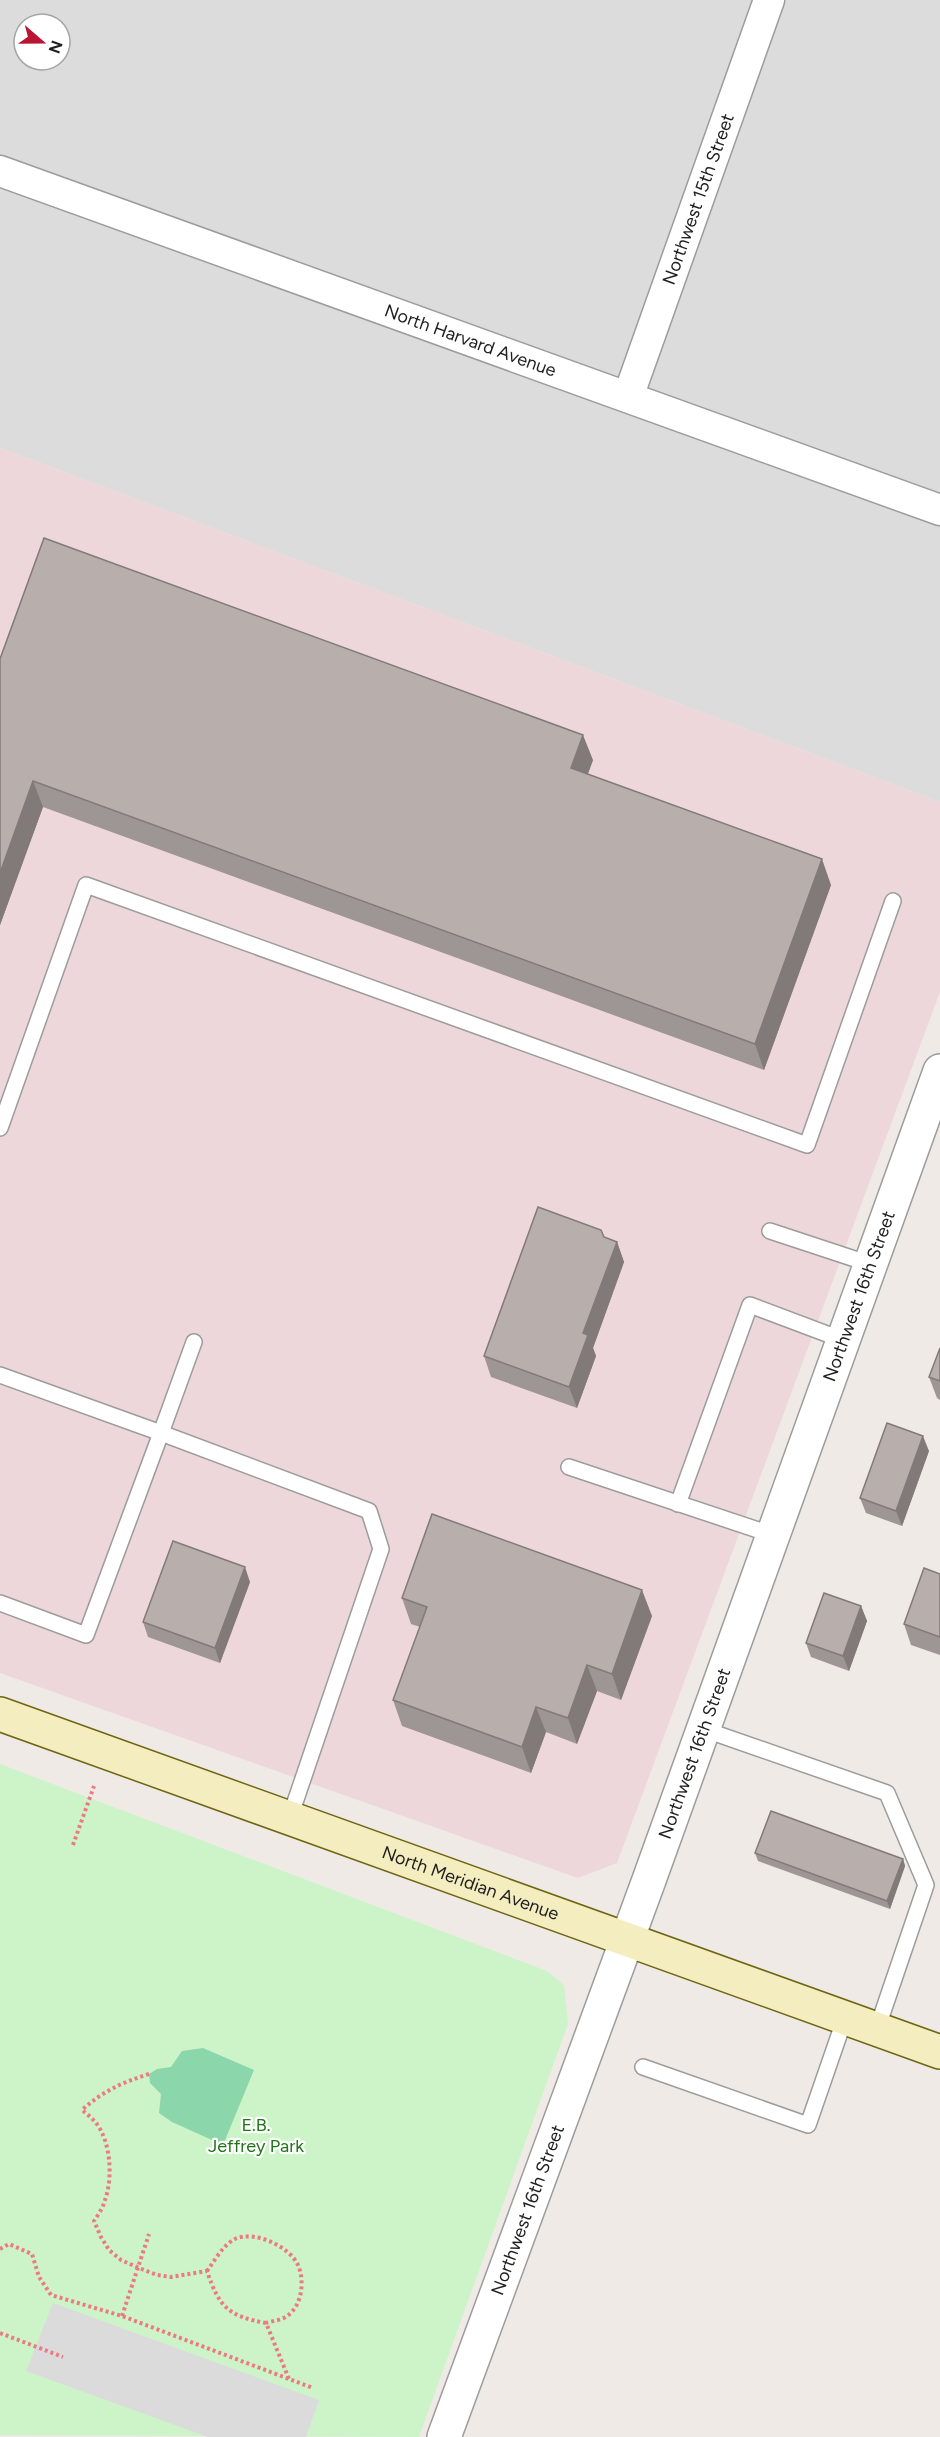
<svg xmlns="http://www.w3.org/2000/svg" width="940" height="2437" font-family="Figtree,sans-serif">
  <style>
    .residential { fill: #dddcdc; fill-rule: evenodd }
    .commercial { fill: #eed7db }
    .park { fill: #cdf4c8 }
    .pitch { fill: #8cd6ac }
    .parking { fill: #dbdbdb }
    .lines { fill: none; stroke-linecap: round; stroke-linejoin: round }
    .service-casing { stroke: #9c9c9c; stroke-width: 18 }
    .minor-casing { stroke: #9c9c9c; stroke-width: 33 }
    .tertiary-casing { stroke: #9c9c9c; stroke-width: 36 }
    .secondary-casing { stroke: #6d6510; stroke-width: 36 }
    .path { stroke: #ec7a83; stroke-width: 4; stroke-dasharray: 3 3; stroke-linecap: butt }
    .service { stroke: #fff; stroke-width: 15 }
    .minor { stroke: #fff; stroke-width: 30 }
    .tertiary { stroke: #fff; stroke-width: 33 }
    .secondary { stroke: #f4edc0; stroke-width: 33 }
    .wall { fill: #9e9694 }
    .shaded-wall { fill: #817a78 }
    .building { fill: #b8afac; stroke: #817a78; stroke-width: 1.5 }
    .labels { text-anchor: middle; stroke-width: 4.5; stroke-linejoin: round; paint-order: stroke }
    .street-label { font-size: 18px; fill: #1f1f1f; stroke: #fff }
    .park-label { font-size: 18px; fill: #207416; stroke: #fff }
  </style>
  <rect width="100%" height="100%" fill="#efeae6"/>
  <path class="residential" d="M 0,0 L 940,0 L 940,802 L 0,448 ZM 24,24 L 60,24 L 60,60 L 24,60 Z"/>
  <polygon class="commercial" points="0,448 940,802 940,992 617,1863 578,1878 0,1673"/>
  <polygon class="park" points="0,1764 547,1971 564,1985 568,2024 419,2437 0,2435"/>
  <polygon class="pitch" points="203,2048 254,2070 223,2145 172,2122 159,2113 161,2094 150,2083 149,2074 157,2069 171,2067 182,2051"/>
  <polygon class="parking" points="53,2303 319,2400 306,2437 208,2437 26,2371"/>
  <g class="lines">
    <g class="service-casing">
      <g id="service">
        <polyline points="0,1128 86,885 807,1145 893,901"/>
        <polyline points="770,1231 870,1264"/>
        <polyline points="194,1342 161,1433 369,1511 381,1549 290,1817"/>
        <polyline points="0,1375 161,1433 86,1635 0,1603"/>
        <polyline points="569,1467 773,1535"/>
        <polyline points="678,1504 750,1305 843,1340"/>
        <polyline points="703,1729 887,1793 926,1885 877,2029"/>
        <polyline points="643,2067 808,2125 845,2018"/>
      </g>
    </g>
    <g class="minor-casing">
      <g id="minor">
        <path id="s1" d="M 0,171 L 940,510"/>
        <path id="s2" d="M 628,397 L 769,0"/>
      </g>
    </g>
    <g class="tertiary-casing">
      <g id="tertiary">
        <path id="s3" d="M 444,2437 L 649,1880 L 940,1071"/>
      </g>
    </g>
    <g class="secondary-casing">
      <g id="secondary">
        <path id="s4" d="M 0,1714 L 940,2052"/>
      </g>
    </g>
    <g class="path">
      <polyline points="73,1845 94,1786"/>
      <path d="M 149,2074 C 123,2082 103,2091 82,2110 C 87,2114 92,2118 96,2123 C 111,2142 113,2178 105,2200 C 103,2208 98,2215 94,2221 L 101,2237 L 109,2250 L 121,2260 L 139,2268 L 157,2275 L 171,2277 L 207,2271 C 219,2307 228,2316 266,2323 L 289,2379"/>
      <polyline points="0,2249 9,2244 32,2254 39,2277 51,2295 122,2316 313,2388"/>
      <path d="M 207,2271 C 215,2260 223,2245 235,2239 C 254,2230 289,2246 298,2265 C 305,2281 302,2306 287,2316 C 282,2320 272,2321 266,2323"/>
      <polyline points="122,2316 149,2234"/>
      <polyline points="0,2333 63,2357"/>
    </g>
    <use href="#service" class="service"/>
    <use href="#minor" class="minor"/>
    <use href="#tertiary" class="tertiary"/>
    <use href="#secondary" class="secondary"/>
  </g>
  <g class="wall">
    <polygon points="0,659 593,760 588,774 831,885 764,1070 43,807 0,925"/>
    <polygon points="604,1237 617,1242 624,1262 593,1348 596,1356 577,1408 491,1377 484,1356"/>
    <polygon points="940,1348 940,1400 937,1398 929,1377"/>
    <polygon points="929,1451 902,1526 866,1513 860,1498"/>
    <polygon points="940,1574 940,1655 911,1645 904,1624"/>
    <polygon points="250,1582 220,1663 148,1637 143,1622"/>
    <polygon points="402,1598 652,1616 621,1700 597,1691 577,1744 546,1732 531,1773 402,1726 393,1700 420,1627 411,1624"/>
    <polygon points="861,1606 867,1621 849,1671 811,1657 806,1643"/>
    <polygon points="755,1853 903,1859 905,1866 890,1909 758,1861"/>
  </g>
  <g class="shaded-wall">
    <polygon points="583,735 593,760 580,794 571,768"/>
    <polygon points="33,781 43,807 0,925 0,873"/>
    <polygon points="822,859 831,885 764,1070 755,1044"/>
    <polygon points="617,1242 624,1262 593,1348 596,1356 577,1408 569,1387 583,1333"/>
    <polygon points="923,1436 929,1451 902,1526 896,1511"/>
    <polygon points="245,1567 250,1582 220,1663 215,1648"/>
    <polygon points="642,1590 652,1616 621,1700 612,1674"/>
    <polygon points="861,1606 867,1621 849,1671 843,1656"/>
    <polygon points="587,1665 597,1691 577,1744 568,1718"/>
    <polygon points="536,1707 546,1732 531,1773 522,1747"/>
    <polygon points="903,1859 905,1866 890,1909 887,1901"/>
  </g>
  <g class="building">
    <polygon points="44,538 583,735 571,768 822,859 755,1044 33,781 0,873 0,659"/>
    <polygon points="538,1207 601,1230 604,1237 617,1242 583,1333 588,1335 569,1387 484,1356"/>
    <polygon points="940,1348 940,1381 929,1377"/>
    <polygon points="887,1423 923,1436 896,1511 860,1498"/>
    <polygon points="432,1514 642,1590 612,1674 587,1665 568,1718 536,1707 522,1747 393,1700 427,1607 402,1598"/>
    <polygon points="173,1541 245,1567 215,1648 143,1622"/>
    <polygon points="924,1568 940,1574 940,1637 904,1624"/>
    <polygon points="824,1593 861,1606 843,1656 806,1643"/>
    <polygon points="771,1811 903,1859 887,1901 755,1853"/>
  </g>
  <g class="labels">
    <g class="street-label">
      <text dy="6" stroke="none"><textPath href="#s2" startOffset="210">Northwest 15th Street</textPath></text>
      <text dy="6" stroke="none"><textPath href="#s1" startOffset="500">North Harvard Avenue</textPath></text>
      <text dy="6" stroke="none"><textPath href="#s3" startOffset="1214">Northwest 16th Street</textPath></text>
      <text dy="6" stroke="none"><textPath href="#s3" startOffset="728">Northwest 16th Street</textPath></text>
      <text dy="6" stroke="none"><textPath href="#s4" startOffset="500">North Meridian Avenue</textPath></text>
      <text dy="6" stroke="none"><textPath href="#s3" startOffset="242">Northwest 16th Street</textPath></text>
    </g>
    <g class="park-label">
      <text x="256" y="2131">E.B.<tspan x="256" dy="21">Jeffrey Park</tspan></text>
    </g>
  </g>
  <g transform="translate(42 42) rotate(110)"><circle r="28" fill="#ffffff" stroke="#a5a5a5" stroke-width="1.5"/>
  <path d="M0-4.5L10 22L0 15L-10 22Z" fill="#bb1333"/>
  <text y="-9" font-size="16" font-weight="bold" text-anchor="middle" fill="#1f1f1f">N</text>
  </g>
</svg>
